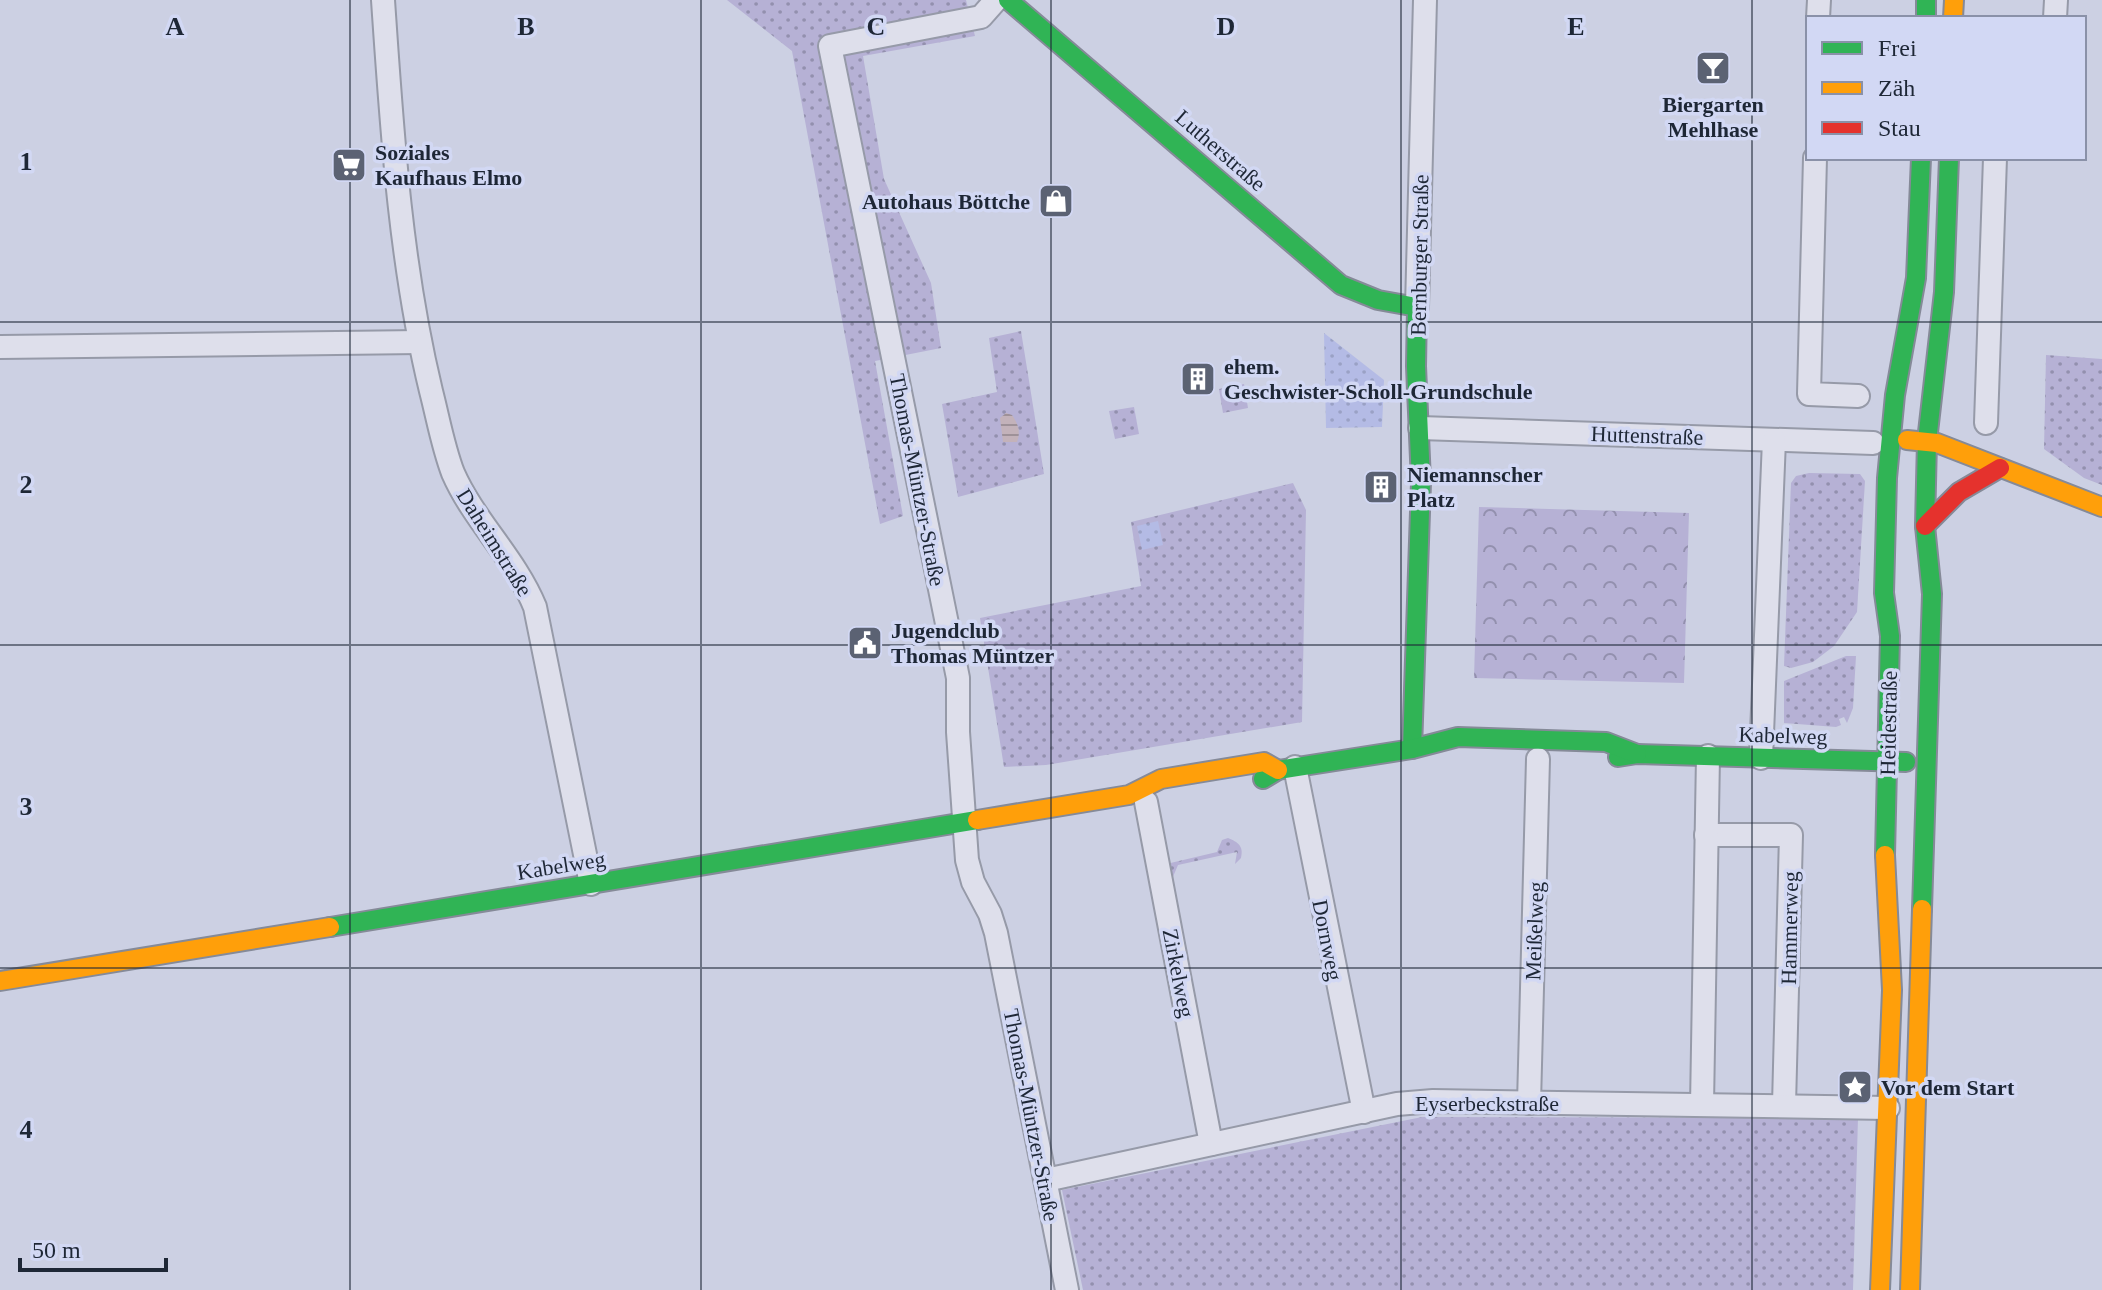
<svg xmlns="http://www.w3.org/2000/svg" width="2102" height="1290" font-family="'Times New Roman',serif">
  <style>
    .grass { fill: url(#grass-dots) }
    .sand { fill: url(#sand-dots) }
    .park { fill: url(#park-crowns) }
    .water { fill: url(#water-rules) }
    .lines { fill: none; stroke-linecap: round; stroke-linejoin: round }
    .street-casing { stroke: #969aa8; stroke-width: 26 }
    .fast-casing { stroke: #858a98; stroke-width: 22 }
    .slow-casing { stroke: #858a98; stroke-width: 22 }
    .jam-casing { stroke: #858a98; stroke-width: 22 }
    .street { stroke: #dedfeb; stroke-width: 22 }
    .fast { stroke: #30b455; stroke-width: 18 }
    .slow { stroke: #ff9f0a; stroke-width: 18 }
    .jam { stroke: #e5322d; stroke-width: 18 }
    .grid { fill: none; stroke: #1e2736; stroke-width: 2; stroke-opacity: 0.55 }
    .labels { text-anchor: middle; stroke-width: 7; stroke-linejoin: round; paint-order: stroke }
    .poi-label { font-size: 22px; font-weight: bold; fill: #1e2736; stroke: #d2d8f4; text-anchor: start }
    .street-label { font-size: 22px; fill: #1e2736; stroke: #d2d8f4 }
    .grid-label { font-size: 26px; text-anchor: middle; font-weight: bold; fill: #1e2736; stroke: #d2d8f4; stroke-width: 7; stroke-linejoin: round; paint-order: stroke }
  </style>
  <defs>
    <pattern id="grass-dots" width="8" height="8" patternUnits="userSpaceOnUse" patternTransform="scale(2)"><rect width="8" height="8" fill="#b6b1d5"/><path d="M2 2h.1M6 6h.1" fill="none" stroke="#9390ae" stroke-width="1.8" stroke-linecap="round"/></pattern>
    <pattern id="sand-dots" width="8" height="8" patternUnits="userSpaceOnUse" patternTransform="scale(2)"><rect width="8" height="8" fill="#b4bbe5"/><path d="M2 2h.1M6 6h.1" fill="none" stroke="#9aa1c5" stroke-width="1.8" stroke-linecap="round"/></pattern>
    <pattern id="park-crowns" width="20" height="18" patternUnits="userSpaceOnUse" patternTransform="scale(2)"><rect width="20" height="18" fill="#b6b1d5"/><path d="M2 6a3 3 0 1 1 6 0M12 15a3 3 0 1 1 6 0" fill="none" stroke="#9390ae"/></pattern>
    <pattern id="water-rules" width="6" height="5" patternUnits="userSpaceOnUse" patternTransform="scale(2)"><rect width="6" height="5" fill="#c3b2ba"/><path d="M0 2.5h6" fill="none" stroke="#9e9198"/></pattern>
  </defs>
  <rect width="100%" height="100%" fill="#ccd0e3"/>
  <g class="grass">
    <polygon points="727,0 966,0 975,36 863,56 884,179 931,283 941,348 875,361 903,516 880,524 792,51"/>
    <polygon points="1021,331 1044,474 958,497 942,404 997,392 989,338"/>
    <polygon points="2046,355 2102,359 2102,485 2084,478 2044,449"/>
    <polygon points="1244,384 1248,408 1223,413 1219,389"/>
    <polygon points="1134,407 1139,434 1115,439 1109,411"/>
    <polygon points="1809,473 1860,474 1865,481 1857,612 1834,646 1813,662 1791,668 1784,666 1791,483 1796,476"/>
    <polygon points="1293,483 1306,510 1302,722 1046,765 1004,767 980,618 1141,586 1131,522"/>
    <polygon points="1846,656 1856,656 1853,708 1847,723 1844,717 1839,719 1841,725 1836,727 1784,723 1784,681"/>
    <path d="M 1228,838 C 1238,842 1244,846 1241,858 L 1235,864 L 1237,852 L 1178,865 L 1172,879 L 1166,876 L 1162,865 L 1217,852 L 1222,840 Z"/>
    <polygon points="1422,1117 1858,1118 1853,1290 1083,1290 1062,1190"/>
  </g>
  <g class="sand">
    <polygon points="1324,333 1384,380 1382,427 1326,428"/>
    <polygon points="1158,521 1163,545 1142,550 1137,526"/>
  </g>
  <polygon class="park" points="1479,507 1689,513 1684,683 1474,678"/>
  <path class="water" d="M 1006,413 L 1012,415 C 1018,424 1021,432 1017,442 L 1003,442 L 1000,418 Z"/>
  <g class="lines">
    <g class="street-casing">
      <g id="street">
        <path d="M 383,0 C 392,131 400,263 431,391 C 438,418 443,447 453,473 C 474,521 515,558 535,607 L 591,884"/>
        <polyline points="996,0 981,17 830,46 958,678 958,732 967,860 973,882 990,914 996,933 1067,1290"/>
        <polyline points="1818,18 1819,0"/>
        <polyline points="2055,18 2056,0"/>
        <polyline points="1815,158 1809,394 1858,396"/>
        <polyline points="1417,307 1425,0"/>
        <polyline points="0,347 420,342"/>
        <polyline points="1986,423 1995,158"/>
        <polyline points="1420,428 1873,443"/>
        <polyline points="1761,758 1774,440"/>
        <polyline points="1295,767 1364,1112"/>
        <polyline points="1146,802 1211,1144"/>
        <polyline points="1706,835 1791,835 1784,1105"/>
        <polyline points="1529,1103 1538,759"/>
        <polyline points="1702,1105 1708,756"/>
        <polyline points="1046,1180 1397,1104 1433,1101 1888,1108"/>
      </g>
    </g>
    <g class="fast-casing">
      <g id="fast">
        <polyline points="1008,0 1341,285 1378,300 1417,307 1416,366 1421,482 1412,749"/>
        <polyline points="1926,0 1926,18"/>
        <polyline points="1618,757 1637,754 1906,762"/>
        <polyline points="1263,779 1278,770 1412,749 1458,737 1606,742 1637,754"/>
        <polyline points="1885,855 1890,636 1884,593 1887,478 1895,395 1916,278 1921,158"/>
        <polyline points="1922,909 1932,594 1925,526 1927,441 1944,292 1949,158"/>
        <polyline points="330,927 977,820"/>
      </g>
    </g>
    <g class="slow-casing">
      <g id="slow">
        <polyline points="1953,18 1954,0"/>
        <polyline points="1907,440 1937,443 2102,507"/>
        <polyline points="977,820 1129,795 1161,779 1264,762 1278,770"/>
        <polyline points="0,981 330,927"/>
        <polyline points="1880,1290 1892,990 1885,855"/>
        <polyline points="1910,1290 1922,909"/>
      </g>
    </g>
    <g class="jam-casing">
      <polyline id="jam" points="1925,526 1959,492 2000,468"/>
    </g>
    <use href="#street" class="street"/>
    <use href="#fast" class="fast"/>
    <use href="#slow" class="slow"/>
    <use href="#jam" class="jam"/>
  </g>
  <path class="grid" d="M 350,0 L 350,1290M 701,0 L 701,1290M 1051,0 L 1051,1290M 1401,0 L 1401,1290M 1752,0 L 1752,1290M 0,322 L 2102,322M 0,645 L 2102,645M 0,968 L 2102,968"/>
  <defs>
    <g id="bar-square" transform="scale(1.8)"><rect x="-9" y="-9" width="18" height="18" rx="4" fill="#5b6273" stroke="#d2d8f4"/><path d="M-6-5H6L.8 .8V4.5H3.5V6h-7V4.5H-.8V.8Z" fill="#fff"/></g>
    <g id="supermarket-square" transform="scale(1.8)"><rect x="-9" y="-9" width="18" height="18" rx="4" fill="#5b6273" stroke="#d2d8f4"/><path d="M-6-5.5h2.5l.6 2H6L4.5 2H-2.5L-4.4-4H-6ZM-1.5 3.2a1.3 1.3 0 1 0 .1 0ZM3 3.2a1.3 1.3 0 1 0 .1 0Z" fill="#fff"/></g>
    <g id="shop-square" transform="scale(1.8)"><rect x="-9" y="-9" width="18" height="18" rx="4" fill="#5b6273" stroke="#d2d8f4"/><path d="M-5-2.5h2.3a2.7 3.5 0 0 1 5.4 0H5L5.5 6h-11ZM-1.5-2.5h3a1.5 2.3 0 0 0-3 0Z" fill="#fff"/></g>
    <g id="building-square" transform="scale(1.8)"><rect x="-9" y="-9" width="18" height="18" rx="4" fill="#5b6273" stroke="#d2d8f4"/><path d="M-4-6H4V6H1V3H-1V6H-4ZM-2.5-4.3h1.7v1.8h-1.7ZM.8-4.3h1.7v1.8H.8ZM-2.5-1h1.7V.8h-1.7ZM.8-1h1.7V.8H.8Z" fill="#fff"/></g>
    <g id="civic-square" transform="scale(1.8)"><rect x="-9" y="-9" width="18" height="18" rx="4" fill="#5b6273" stroke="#d2d8f4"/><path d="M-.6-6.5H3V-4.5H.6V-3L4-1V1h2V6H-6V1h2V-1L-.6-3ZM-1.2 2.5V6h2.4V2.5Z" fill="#fff"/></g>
    <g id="sight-square" transform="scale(1.8)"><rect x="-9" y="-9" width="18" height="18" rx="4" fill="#5b6273" stroke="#d2d8f4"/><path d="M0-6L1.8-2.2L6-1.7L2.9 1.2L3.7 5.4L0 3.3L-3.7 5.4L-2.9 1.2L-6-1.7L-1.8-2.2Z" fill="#fff"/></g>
  </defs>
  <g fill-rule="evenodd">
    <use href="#bar-square" x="1713" y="68"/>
    <use href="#supermarket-square" x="349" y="165"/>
    <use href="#shop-square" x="1056" y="201"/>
    <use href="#building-square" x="1198" y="379"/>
    <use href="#building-square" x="1381" y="487"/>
    <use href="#civic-square" x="865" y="643"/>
    <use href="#sight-square" x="1855" y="1087"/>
  </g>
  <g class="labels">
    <g class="poi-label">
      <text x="1713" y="112" text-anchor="middle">Biergarten<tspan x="1713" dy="25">Mehlhase</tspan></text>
      <text x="375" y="160">Soziales<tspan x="375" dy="25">Kaufhaus Elmo</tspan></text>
      <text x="1030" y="209" text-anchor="end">Autohaus Böttche</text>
      <text x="1224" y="374">ehem.<tspan x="1224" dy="25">Geschwister-Scholl-Grundschule</tspan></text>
      <text x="1407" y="482">Niemannscher<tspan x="1407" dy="25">Platz</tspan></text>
      <text x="891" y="638">Jugendclub<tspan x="891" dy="25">Thomas Müntzer</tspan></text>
      <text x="1881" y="1095">Vor dem Start</text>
    </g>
    <g class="street-label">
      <text transform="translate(1221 150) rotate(41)" y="8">Lutherstraße</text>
      <text transform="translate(1419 255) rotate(-89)" y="8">Bernburger Straße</text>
      <text transform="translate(1647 435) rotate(2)" y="8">Huttenstraße</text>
      <text transform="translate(918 480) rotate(79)" y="8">Thomas-Müntzer-Straße</text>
      <text transform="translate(495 542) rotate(58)" y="8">Daheimstraße</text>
      <text transform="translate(1888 723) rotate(-89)" y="8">Heidestraße</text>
      <text transform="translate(1783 735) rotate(2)" y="8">Kabelweg</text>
      <text transform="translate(561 865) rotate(-9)" y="8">Kabelweg</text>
      <text transform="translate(1789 928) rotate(-89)" y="8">Hammerweg</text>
      <text transform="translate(1534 931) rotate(-88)" y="8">Meißelweg</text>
      <text transform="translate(1328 940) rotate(79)" y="8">Dornweg</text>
      <text transform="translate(1179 973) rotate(79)" y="8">Zirkelweg</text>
      <text x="1487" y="1111">Eyserbeckstraße</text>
      <text transform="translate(1032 1115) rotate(79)" y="8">Thomas-Müntzer-Straße</text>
    </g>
  </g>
  <g class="grid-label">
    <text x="175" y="35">A</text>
    <text x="526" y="35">B</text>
    <text x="876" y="35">C</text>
    <text x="1226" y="35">D</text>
    <text x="1576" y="35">E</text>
    <text x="26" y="170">1</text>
    <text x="26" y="493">2</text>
    <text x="26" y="815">3</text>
    <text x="26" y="1138">4</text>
  </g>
  <rect x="1806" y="16" width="280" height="144" fill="#d2d8f4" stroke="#8a91a8" stroke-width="2"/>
  <rect x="1822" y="42" width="40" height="12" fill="#30b455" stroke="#8a91a8" stroke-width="2"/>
  <text x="1878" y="56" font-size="24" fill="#1e2736">Frei</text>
  <rect x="1822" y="82" width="40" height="12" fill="#ff9f0a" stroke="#8a91a8" stroke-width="2"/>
  <text x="1878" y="96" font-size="24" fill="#1e2736">Zäh</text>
  <rect x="1822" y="122" width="40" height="12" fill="#e5322d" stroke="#8a91a8" stroke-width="2"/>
  <text x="1878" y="136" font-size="24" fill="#1e2736">Stau</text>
  <path d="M20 1258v12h146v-12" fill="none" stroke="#1e2736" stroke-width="4"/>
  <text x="32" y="1258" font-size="24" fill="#1e2736" stroke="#d2d8f4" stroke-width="6" paint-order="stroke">50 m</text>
</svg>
